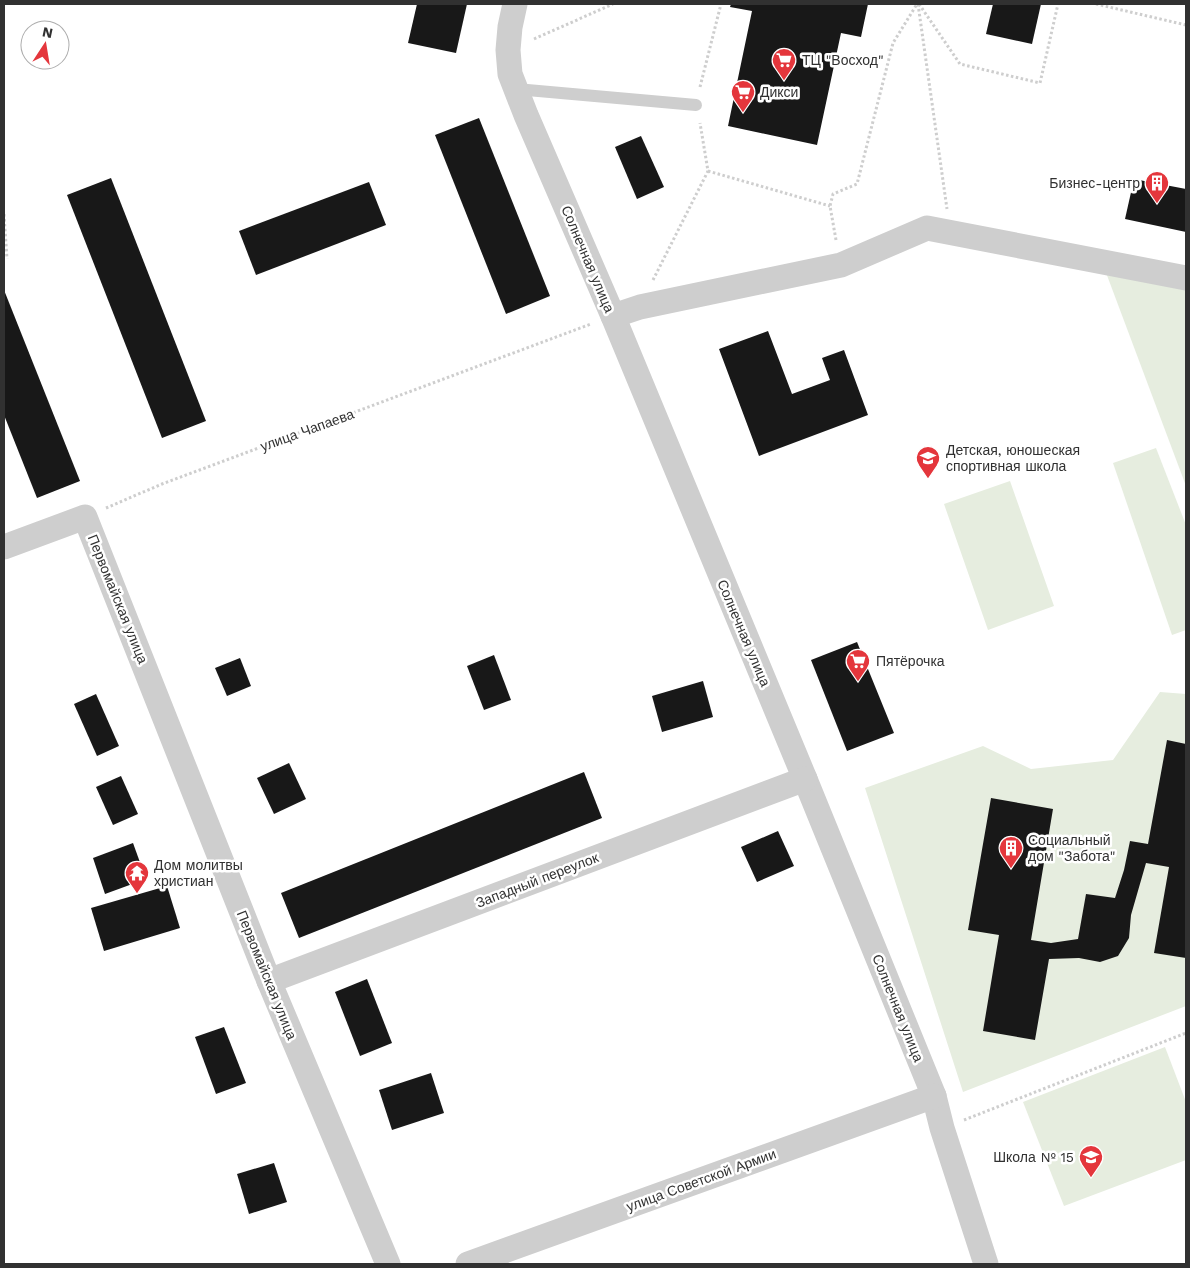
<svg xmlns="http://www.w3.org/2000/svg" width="1190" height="1268" font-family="'Work Sans',sans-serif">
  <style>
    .green { fill: #e6eddf }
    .building { fill: #181818 }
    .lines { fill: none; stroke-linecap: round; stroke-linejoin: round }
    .path { stroke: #cecece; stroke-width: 3; stroke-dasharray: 2.5 2.5; stroke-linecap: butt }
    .lane { stroke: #cecece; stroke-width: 12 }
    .street { stroke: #cecece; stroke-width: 25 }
    .labels { text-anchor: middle; stroke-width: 5; stroke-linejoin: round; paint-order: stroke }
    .poi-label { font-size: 14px; fill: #313131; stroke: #fff; text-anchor: start }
    .street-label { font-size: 14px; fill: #313131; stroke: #fff }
  </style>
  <rect width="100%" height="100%" fill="#fff"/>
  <g class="green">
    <polygon points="1105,270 1186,281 1186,486"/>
    <polygon points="1156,448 1186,525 1186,630 1172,635 1113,463"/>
    <polygon points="1010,481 1054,606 988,630 944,504"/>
    <polygon points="1160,692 1186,694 1186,1006 963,1092 865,788 983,746 1031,769 1113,760"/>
    <polygon points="1165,1047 1186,1102 1186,1160 1064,1206 1023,1102"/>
  </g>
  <g class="building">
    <polygon points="417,4 467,4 456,53 408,43"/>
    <polygon points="731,4 868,4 861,37 841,33 817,145 728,126 752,11 730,7"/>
    <polygon points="993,4 1041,4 1032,44 986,34"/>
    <polygon points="479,118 550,296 506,314 435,135"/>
    <polygon points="641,136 664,187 637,199 615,147"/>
    <polygon points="111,178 206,421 162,438 67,195"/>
    <polygon points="1134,179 1186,189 1186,232 1125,219"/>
    <polygon points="369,182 386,225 256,275 239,231"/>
    <polygon points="4,290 80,481 37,498 4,415"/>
    <polygon points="768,331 792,394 830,380 822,358 844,350 868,415 759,456 719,349"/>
    <polygon points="857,642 894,733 847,751 811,660"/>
    <polygon points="494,655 511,700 484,710 467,666"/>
    <polygon points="240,658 251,686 227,696 215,668"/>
    <polygon points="703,681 713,717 662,732 652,696"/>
    <polygon points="96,694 119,746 97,756 74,704"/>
    <polygon points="1167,740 1186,744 1186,958 1154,953 1169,867 1146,863 1131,915 1129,938 1118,956 1100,962 1079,958 1049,959 1035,1040 983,1031 999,935 968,930 991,798 1053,809 1031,940 1051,943 1078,939 1086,894 1115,898 1124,870 1130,841 1148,844"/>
    <polygon points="289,763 306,799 274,814 257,778"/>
    <polygon points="584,772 602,818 299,938 281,893"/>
    <polygon points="121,776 138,814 113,825 96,787"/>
    <polygon points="778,831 794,866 757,882 741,847"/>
    <polygon points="133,843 146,879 105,894 93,858"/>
    <polygon points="167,886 180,928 104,951 91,908"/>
    <polygon points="367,979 392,1043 360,1056 335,992"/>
    <polygon points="224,1027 246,1083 216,1094 195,1037"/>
    <polygon points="431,1073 444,1113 392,1130 379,1090"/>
    <polygon points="274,1163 287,1202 249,1214 237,1174"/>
  </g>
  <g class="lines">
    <g class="path">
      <polyline points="918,4 947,209"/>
      <polyline points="919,4 960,64 1040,83 1058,4"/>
      <polyline points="1096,4 1186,25"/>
      <polyline points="534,39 613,4"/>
      <polyline points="700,87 721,4"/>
      <polyline points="708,171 830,206"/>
      <polyline points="4,214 7,259"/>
      <polyline points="836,240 830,206 833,194 857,184 893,43 917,4"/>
      <polyline points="653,280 708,171 700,123"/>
      <polyline points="106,508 162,484 591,324"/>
      <polyline points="964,1120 1186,1033"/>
    </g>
    <polyline class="lane" points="516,89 696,105"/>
    <g class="street">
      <polyline points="515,4 510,27 508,50 510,74 526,115 613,316 805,779 934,1096 942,1128 986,1264"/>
      <polyline points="613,316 640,307 841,265 927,228 1186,278"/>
      <polyline points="4,547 85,517 269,981 388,1264"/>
      <polyline points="269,981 805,779"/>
      <polyline points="468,1264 934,1096"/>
    </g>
  </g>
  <defs>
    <g id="supermarket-pin" transform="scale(1.25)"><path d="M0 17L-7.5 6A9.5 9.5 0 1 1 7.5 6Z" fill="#e4363c" stroke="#fff"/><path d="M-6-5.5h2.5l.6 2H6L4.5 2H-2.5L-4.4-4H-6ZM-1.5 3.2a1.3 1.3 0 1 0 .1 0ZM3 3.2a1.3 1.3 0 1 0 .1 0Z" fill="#fff"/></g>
    <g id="building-pin" transform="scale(1.25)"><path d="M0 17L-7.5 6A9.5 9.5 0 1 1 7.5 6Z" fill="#e4363c" stroke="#fff"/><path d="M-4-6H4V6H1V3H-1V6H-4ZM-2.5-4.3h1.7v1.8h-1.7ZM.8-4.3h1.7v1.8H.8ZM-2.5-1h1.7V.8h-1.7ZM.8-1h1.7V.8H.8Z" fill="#fff"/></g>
    <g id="school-pin" transform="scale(1.25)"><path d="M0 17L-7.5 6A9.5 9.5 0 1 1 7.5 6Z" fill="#e4363c" stroke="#fff"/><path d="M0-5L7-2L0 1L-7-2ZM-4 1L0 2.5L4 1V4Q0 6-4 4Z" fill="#fff"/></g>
    <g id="temple-pin" transform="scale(1.25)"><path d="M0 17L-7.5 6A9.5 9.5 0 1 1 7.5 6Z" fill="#e4363c" stroke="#fff"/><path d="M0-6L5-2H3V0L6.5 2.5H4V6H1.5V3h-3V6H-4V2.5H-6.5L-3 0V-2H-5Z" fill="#fff"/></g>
  </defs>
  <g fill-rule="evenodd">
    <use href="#supermarket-pin" x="784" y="60"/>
    <use href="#supermarket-pin" x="743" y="92"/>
    <use href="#building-pin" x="1157" y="183"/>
    <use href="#school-pin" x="928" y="458"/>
    <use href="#supermarket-pin" x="858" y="661"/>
    <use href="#building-pin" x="1011" y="848"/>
    <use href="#temple-pin" x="137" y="873"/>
    <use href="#school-pin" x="1091" y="1157"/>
  </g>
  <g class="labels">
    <g class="poi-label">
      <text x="802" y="65">ТЦ "Восход"</text>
      <text x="760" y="97">Дикси</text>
      <text x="1140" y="188" text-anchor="end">Бизнес-центр</text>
      <text x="946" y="455">Детская, юношеская<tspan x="946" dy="16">спортивная школа</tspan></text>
      <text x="876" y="666">Пятёрочка</text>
      <text x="1028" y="845">Социальный<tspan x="1028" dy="16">дом "Забота"</tspan></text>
      <text x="154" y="870">Дом молитвы<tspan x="154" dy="16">христиан</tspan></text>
      <text x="1074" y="1162" text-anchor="end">Школа № 15</text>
    </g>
    <g class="street-label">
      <text transform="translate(588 259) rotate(67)" y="5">Солнечная улица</text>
      <text transform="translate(307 430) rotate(-20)" y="5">улица Чапаева</text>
      <text transform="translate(118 599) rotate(68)" y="5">Первомайская улица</text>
      <text transform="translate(744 633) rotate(67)" y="5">Солнечная улица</text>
      <text transform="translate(537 880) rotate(-21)" y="5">Западный переулок</text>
      <text transform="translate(267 975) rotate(68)" y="5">Первомайская улица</text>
      <text transform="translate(898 1008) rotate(68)" y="5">Солнечная улица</text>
      <text transform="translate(701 1180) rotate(-20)" y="5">улица Советской Армии</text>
    </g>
  </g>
  <rect width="1190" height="1268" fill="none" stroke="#313131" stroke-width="10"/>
  <g transform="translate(45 45) rotate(12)"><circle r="24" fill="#ffffff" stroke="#adadad"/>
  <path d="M0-4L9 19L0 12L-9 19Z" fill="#e4363c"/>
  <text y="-8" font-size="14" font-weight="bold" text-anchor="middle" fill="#313131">N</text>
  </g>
</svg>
